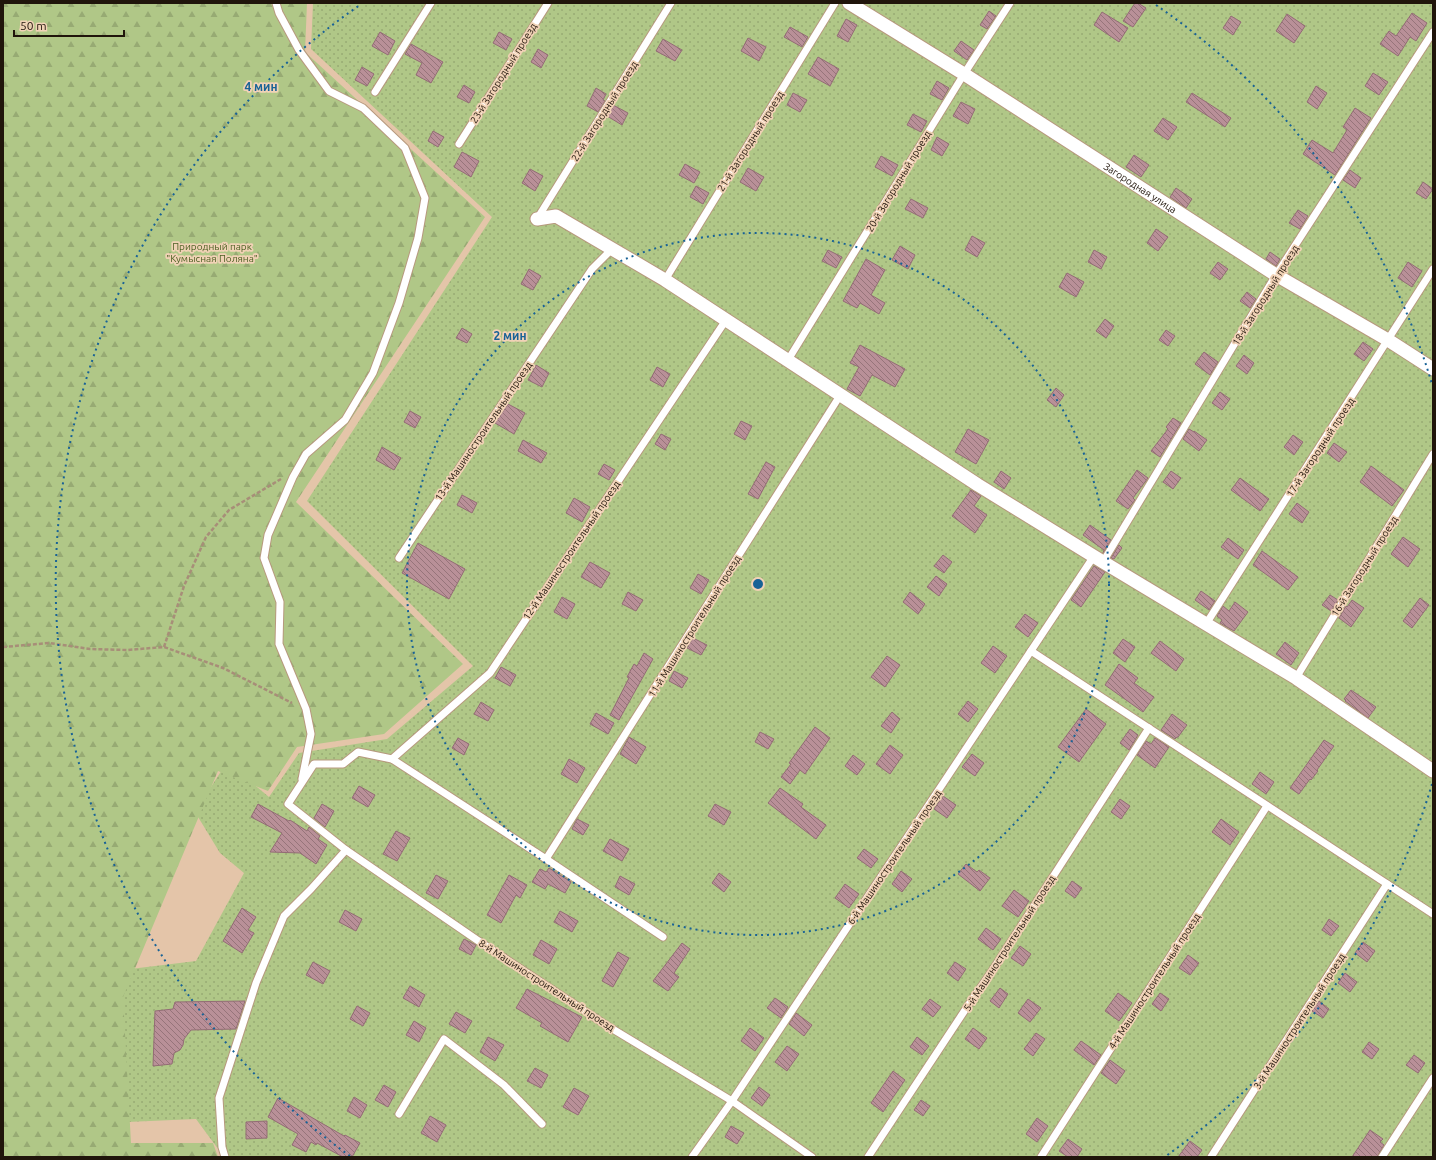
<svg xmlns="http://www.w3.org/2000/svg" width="1436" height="1160" font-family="Ubuntu,sans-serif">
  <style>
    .grass { fill: url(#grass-dots) }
    .forest { fill: url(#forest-firs) }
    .building { fill: url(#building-back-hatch); stroke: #936c75 }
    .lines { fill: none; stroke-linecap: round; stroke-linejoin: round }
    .lane-casing { stroke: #b7997e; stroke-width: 9 }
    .street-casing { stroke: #b7997e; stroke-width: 15 }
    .path { stroke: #a78e78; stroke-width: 2.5; stroke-dasharray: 4 2; stroke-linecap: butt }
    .lane { stroke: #fff; stroke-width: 7 }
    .street { stroke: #fff; stroke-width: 13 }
    .ring { fill: none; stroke: #186296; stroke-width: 2; stroke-dasharray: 2 4 }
    .labels { text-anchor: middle; stroke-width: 3.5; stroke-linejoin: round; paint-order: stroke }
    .street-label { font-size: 10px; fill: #20150b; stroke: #f1d2b6 }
    .park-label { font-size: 10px; fill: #4c6023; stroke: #f1d2b6 }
    .centre { fill: #186296; stroke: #f1d2b6; stroke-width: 2 }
    .ring-label { font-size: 12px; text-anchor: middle; font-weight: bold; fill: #186296; stroke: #f1d2b6; stroke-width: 3.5; stroke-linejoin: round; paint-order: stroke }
  </style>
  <defs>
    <pattern id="grass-dots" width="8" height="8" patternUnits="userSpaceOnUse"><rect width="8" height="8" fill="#b0c787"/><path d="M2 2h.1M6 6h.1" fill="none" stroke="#97aa73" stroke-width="1.8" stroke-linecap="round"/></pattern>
    <pattern id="forest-firs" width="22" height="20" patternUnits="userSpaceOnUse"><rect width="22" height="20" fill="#b0c787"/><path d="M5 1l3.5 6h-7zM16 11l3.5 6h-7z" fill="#97aa73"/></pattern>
    <pattern id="building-back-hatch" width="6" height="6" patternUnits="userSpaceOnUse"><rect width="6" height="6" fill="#b99098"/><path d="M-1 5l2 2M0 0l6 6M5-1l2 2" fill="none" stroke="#96747a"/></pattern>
  </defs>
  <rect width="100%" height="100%" fill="#e4c5a9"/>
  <polygon class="grass" points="313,3 1433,3 1433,1157 224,1157 196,1119 35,1126 32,981 196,961 244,873 220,853 195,812 227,762 269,797 299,753 387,739 473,666 307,501 492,217 311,49"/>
  <polygon class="forest" points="3,3 307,3 305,52 485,217 296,502 463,664 384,734 297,747 268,791 218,771 123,997 131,1143 213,1143 218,1157 3,1157"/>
  <g class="building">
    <polygon points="1135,3 1138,3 1146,8 1133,27 1123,21"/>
    <polygon points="989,11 996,16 987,29 980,25"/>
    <polygon points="1102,12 1128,28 1119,42 1094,25"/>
    <polygon points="1412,13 1427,23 1416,41 1410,37 1398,56 1380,44 1389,31 1396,36"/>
    <polygon points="1287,14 1305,26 1294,43 1276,31"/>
    <polygon points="1231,16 1241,22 1233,35 1223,28"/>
    <polygon points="846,19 857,25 848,42 837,36"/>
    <polygon points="790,27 808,37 802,47 784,37"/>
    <polygon points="380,32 395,41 388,55 372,46"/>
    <polygon points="499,32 512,39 506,50 493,43"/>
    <polygon points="748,38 766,47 759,61 741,51"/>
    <polygon points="663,39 682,50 675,61 656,51"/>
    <polygon points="961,41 974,50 967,60 954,51"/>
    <polygon points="411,44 443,62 431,83 416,75 422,63 405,54"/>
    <polygon points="538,49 548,55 541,68 531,62"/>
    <polygon points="818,57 839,69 830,86 808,74"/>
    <polygon points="362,67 374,74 367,86 355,80"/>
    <polygon points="1373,73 1388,82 1379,95 1365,86"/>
    <polygon points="937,81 949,88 942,100 930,94"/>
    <polygon points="464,85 475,92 469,103 457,97"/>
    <polygon points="1316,86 1327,93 1317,109 1307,102"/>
    <polygon points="596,88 606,94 603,100 605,101 598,112 587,106"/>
    <polygon points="793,93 807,100 800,112 787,105"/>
    <polygon points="1192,93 1231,118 1225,127 1186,102"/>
    <polygon points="961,102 975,109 968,124 953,116"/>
    <polygon points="613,105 628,113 622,125 607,116"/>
    <polygon points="1355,108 1371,118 1335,175 1303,154 1312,140 1333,153 1347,130 1343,127"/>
    <polygon points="913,114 927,121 921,132 907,125"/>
    <polygon points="1163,118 1177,127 1168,140 1154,131"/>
    <polygon points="433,131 444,137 438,147 428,141"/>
    <polygon points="937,137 949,144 942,156 931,150"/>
    <polygon points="462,152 479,161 471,177 454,167"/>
    <polygon points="1134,155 1149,165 1141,177 1126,167"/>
    <polygon points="881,156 898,165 892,176 875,167"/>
    <polygon points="685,164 700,172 694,183 679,175"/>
    <polygon points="748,168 764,177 756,191 740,182"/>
    <polygon points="530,169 543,176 535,191 522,183"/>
    <polygon points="1350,170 1361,178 1355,188 1343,180"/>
    <polygon points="1423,182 1433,189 1426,199 1416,193"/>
    <polygon points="696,186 709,193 703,204 690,197"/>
    <polygon points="1176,188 1192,199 1186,208 1170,197"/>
    <polygon points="911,199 928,208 923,218 905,209"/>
    <polygon points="1298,210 1308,216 1300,229 1289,223"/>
    <polygon points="1156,229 1168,237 1158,251 1147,243"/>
    <polygon points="972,236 985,243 977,257 965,250"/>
    <polygon points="900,246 915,255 908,269 892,260"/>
    <polygon points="828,250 842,257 836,268 822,261"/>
    <polygon points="1094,250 1107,257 1101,269 1088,262"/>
    <polygon points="1270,252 1280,259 1276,266 1266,259"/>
    <polygon points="866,259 885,270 871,295 885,303 879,314 860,303 857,308 843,301"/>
    <polygon points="1218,262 1228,269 1220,280 1210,273"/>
    <polygon points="1408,262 1422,271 1412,287 1398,278"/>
    <polygon points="529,269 541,276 533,290 521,284"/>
    <polygon points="1067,273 1084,282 1076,297 1059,287"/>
    <polygon points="1247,292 1256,299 1250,308 1240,301"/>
    <polygon points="1105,319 1114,326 1106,338 1096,331"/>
    <polygon points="462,328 472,334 467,343 456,338"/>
    <polygon points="1166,330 1175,336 1168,346 1159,340"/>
    <polygon points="1363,342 1373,349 1364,361 1354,354"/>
    <polygon points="860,345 905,369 895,387 872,375 860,396 847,389 859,367 850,363"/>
    <polygon points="1204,352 1218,362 1210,375 1195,364"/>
    <polygon points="1244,355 1254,363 1247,374 1236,366"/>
    <polygon points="536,365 549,373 542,387 528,380"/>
    <polygon points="657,367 670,374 663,387 650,380"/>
    <polygon points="1056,388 1064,395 1056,407 1047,400"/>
    <polygon points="1220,392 1230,399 1222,410 1212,403"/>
    <polygon points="508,404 525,413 514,434 495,423"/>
    <polygon points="410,411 421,417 415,428 404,422"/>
    <polygon points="1173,418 1181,423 1160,457 1151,451 1168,429 1166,427"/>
    <polygon points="741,421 752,426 745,440 734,434"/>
    <polygon points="968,429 989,440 976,464 955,452"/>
    <polygon points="1189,429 1194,432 1194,431 1207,440 1199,451 1183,439"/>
    <polygon points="661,434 671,439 665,450 655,444"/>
    <polygon points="1293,435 1303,442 1294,455 1284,447"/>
    <polygon points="523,440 547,453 541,463 518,451"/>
    <polygon points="1334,443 1347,452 1339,462 1327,453"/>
    <polygon points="382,447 401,458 394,470 376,460"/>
    <polygon points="766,462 775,467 758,499 748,494"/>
    <polygon points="604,464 615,470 609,480 598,474"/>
    <polygon points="1371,466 1404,490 1392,506 1360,482"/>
    <polygon points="1137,470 1148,478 1133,498 1135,500 1128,509 1116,501"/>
    <polygon points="1001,471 1011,478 1004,489 994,482"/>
    <polygon points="1171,471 1181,478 1173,489 1163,482"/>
    <polygon points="1240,478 1269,499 1260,511 1231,490"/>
    <polygon points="971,490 981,496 974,506 987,515 975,533 952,516"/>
    <polygon points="462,495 477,503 472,513 457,505"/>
    <polygon points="574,498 590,507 582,522 566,513"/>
    <polygon points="1297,503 1309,512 1302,523 1289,514"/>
    <polygon points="1090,525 1111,540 1103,553 1104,550 1083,535"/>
    <polygon points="1403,537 1420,549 1408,567 1391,554"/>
    <polygon points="1228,538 1244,550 1238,559 1221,547"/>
    <polygon points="418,543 465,569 449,599 402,573"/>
    <polygon points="1119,545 1122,548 1114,559 1111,558"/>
    <polygon points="1262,551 1298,577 1288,590 1253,565"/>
    <polygon points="943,555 952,562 944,573 934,566"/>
    <polygon points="590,562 610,573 601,588 581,577"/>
    <polygon points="1094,566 1105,572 1081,607 1071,600"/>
    <polygon points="698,574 709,580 701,594 690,588"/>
    <polygon points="936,576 947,584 939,596 927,587"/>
    <polygon points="1201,591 1215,601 1209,610 1195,600"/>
    <polygon points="628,592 643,600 636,611 622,604"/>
    <polygon points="910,592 925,604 918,614 903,602"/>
    <polygon points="1330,595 1338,600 1331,611 1322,605"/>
    <polygon points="562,597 575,604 567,619 554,612"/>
    <polygon points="1420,598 1429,605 1412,628 1403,621"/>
    <polygon points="1352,600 1364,608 1351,627 1339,618 1346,606 1347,607"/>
    <polygon points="1235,602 1248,612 1234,631 1220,623 1222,620 1217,616 1223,606 1229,611"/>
    <polygon points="1025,614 1038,623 1028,637 1015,627"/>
    <polygon points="693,638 707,645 701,655 687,648"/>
    <polygon points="1123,639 1135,647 1125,662 1113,653"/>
    <polygon points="1160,641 1184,659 1176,671 1151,653"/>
    <polygon points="1285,642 1299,653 1291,665 1276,654"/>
    <polygon points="993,646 1007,656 995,673 981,663"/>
    <polygon points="644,653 653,659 619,720 610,715 629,678 627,677 634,664 637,666"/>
    <polygon points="887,656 900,665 885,687 871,677"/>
    <polygon points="1119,664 1138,678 1134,683 1154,697 1143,712 1105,685"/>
    <polygon points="501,667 516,675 510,686 495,678"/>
    <polygon points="674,671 688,678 682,688 669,681"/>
    <polygon points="1351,690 1376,707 1368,718 1345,701 1346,700 1344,699"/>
    <polygon points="968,701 978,709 968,722 958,714"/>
    <polygon points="481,702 494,710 488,721 474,714"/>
    <polygon points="1086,709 1106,724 1079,762 1058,747"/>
    <polygon points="892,712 900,719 891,733 881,726"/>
    <polygon points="596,713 614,723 608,734 590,724"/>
    <polygon points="1172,714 1187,725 1178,737 1177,737 1175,739 1161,730"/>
    <polygon points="815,727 830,738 805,774 800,770 790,784 781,777 791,764 789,763"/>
    <polygon points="1130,729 1138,735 1129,750 1120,743"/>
    <polygon points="760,732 774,739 768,749 755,742"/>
    <polygon points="629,737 646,747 636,764 620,754"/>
    <polygon points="458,738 469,744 464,755 452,748"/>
    <polygon points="1155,738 1169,747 1155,768 1137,755 1146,741 1151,744"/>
    <polygon points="1324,740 1334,746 1317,770 1318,771 1311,780 1310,779 1299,794 1290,788"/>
    <polygon points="890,745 903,755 890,774 876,764"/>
    <polygon points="972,754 984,763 975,776 962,767"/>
    <polygon points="853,755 865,764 857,775 845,766"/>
    <polygon points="569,759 585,768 577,783 561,774"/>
    <polygon points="1260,772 1274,782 1266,794 1252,784"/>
    <polygon points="359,786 375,795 368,807 352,798"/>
    <polygon points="780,788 803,804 801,807 826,825 816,839 768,803"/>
    <polygon points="943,796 956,805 947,818 934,809"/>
    <polygon points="1120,799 1130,806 1121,819 1111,812"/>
    <polygon points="258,804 289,821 290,820 307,831 309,827 320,836 318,839 327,845 316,864 300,853 270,852 282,833 251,817"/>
    <polygon points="322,804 334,811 325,827 314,818"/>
    <polygon points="715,804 731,812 724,825 708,816"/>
    <polygon points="577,819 589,825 583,835 572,829"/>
    <polygon points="1221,819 1239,832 1230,845 1212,832"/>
    <polygon points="396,831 410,838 397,861 383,854"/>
    <polygon points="610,839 629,849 622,861 603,851"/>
    <polygon points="864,849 878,859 871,868 857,858"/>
    <polygon points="966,864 977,872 979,870 990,878 980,891 958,874"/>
    <polygon points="549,868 571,882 565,893 548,884 545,889 532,882 540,869 546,872"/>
    <polygon points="901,871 912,879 902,892 892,884"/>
    <polygon points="719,873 731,882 724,892 712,883"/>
    <polygon points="436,875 448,881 438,899 426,893"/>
    <polygon points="509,875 527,885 520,898 516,895 501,923 487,915"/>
    <polygon points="620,876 635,884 629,895 615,887"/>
    <polygon points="1072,881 1082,888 1075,898 1065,891"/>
    <polygon points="845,884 859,894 849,908 835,898"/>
    <polygon points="1014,890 1029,901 1018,917 1002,906"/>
    <polygon points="242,908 256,917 248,930 254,933 242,953 223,941"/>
    <polygon points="345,910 362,919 356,931 339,922"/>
    <polygon points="560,911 578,921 572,932 554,922"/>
    <polygon points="1329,919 1339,926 1331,936 1322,930"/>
    <polygon points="986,928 1001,939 993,950 978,939"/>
    <polygon points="464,939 476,945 471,955 459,949"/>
    <polygon points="541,940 557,949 549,964 533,955"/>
    <polygon points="1363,942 1375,951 1367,962 1355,953"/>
    <polygon points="682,943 690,949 674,973 679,977 668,991 653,981"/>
    <polygon points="1020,946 1031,954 1023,966 1011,958"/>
    <polygon points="618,952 629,958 613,987 602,981"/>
    <polygon points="1188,955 1199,963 1190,975 1179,968"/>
    <polygon points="313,962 330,971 323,984 306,975"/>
    <polygon points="955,962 966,969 958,981 947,973"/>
    <polygon points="1345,973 1357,982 1350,992 1338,983"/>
    <polygon points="410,986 425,995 419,1007 403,998"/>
    <polygon points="1000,988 1008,994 999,1008 990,1001"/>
    <polygon points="527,989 582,1017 568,1042 540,1026 542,1023 516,1008"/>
    <polygon points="1118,993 1132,1003 1119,1021 1105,1011"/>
    <polygon points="1160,993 1169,999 1161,1011 1152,1004"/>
    <polygon points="775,998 788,1007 781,1018 767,1008"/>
    <polygon points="930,999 941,1007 933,1017 922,1009"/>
    <polygon points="1028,999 1041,1008 1030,1022 1018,1013"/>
    <polygon points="245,1001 236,1029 191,1030 184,1039 183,1045 180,1050 174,1053 172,1064 153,1066 155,1011 173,1009 175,1002"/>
    <polygon points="1319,1001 1329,1009 1323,1018 1312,1011"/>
    <polygon points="357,1006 370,1013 363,1026 350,1019"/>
    <polygon points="456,1012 472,1021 465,1033 449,1024"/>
    <polygon points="796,1013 812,1025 804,1036 789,1024"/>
    <polygon points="414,1021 426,1028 419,1042 406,1035"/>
    <polygon points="750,1028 764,1038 755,1051 741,1041"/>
    <polygon points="973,1028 987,1038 979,1049 965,1039"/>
    <polygon points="1036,1033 1045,1039 1033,1056 1024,1049"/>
    <polygon points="488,1037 504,1045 495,1061 480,1052"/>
    <polygon points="917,1037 929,1046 922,1055 910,1047"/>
    <polygon points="1081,1041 1101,1055 1094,1065 1074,1050"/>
    <polygon points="1369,1042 1379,1049 1372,1059 1362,1052"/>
    <polygon points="787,1046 799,1054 787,1071 775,1062"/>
    <polygon points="1414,1055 1425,1063 1418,1073 1406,1065"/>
    <polygon points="1110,1060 1125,1071 1116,1084 1101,1073"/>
    <polygon points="535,1068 548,1075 541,1088 527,1081"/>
    <polygon points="893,1071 905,1080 883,1112 871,1103"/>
    <polygon points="384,1085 396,1092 388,1107 375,1100"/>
    <polygon points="759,1087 770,1095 762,1106 751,1098"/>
    <polygon points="574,1088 589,1096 578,1115 563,1107"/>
    <polygon points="354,1097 367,1105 360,1118 347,1111"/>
    <polygon points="278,1098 344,1136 345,1135 360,1143 352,1157 343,1157 317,1143 316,1145 311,1142 306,1152 292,1145 298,1134 268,1117"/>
    <polygon points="921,1100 930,1106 923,1116 914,1110"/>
    <polygon points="430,1116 446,1125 437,1142 421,1133"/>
    <polygon points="1037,1118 1048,1126 1037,1142 1026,1134"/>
    <polygon points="267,1121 267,1138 246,1139 246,1122"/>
    <polygon points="731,1126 744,1133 737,1144 725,1137"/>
    <polygon points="1370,1130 1383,1139 1380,1142 1384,1145 1377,1157 1352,1157"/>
    <polygon points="1068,1139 1082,1149 1077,1157 1068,1157 1059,1151"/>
    <polygon points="1190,1141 1202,1150 1197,1157 1178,1157"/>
  </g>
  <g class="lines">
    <g class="lane-casing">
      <g id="lane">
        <polyline points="276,3 279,13 299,50 329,91 363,108 405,148 425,198 418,238 399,303 373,373 345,420 306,454 293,477 268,535 264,558 280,602 279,644 306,709 311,734 302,779"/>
        <polyline points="375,92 431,3"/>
        <polyline points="459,144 548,3"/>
        <polyline points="537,219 671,3"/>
        <polyline points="665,280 835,3"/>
        <polyline points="788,360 964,74 1010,3"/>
        <polyline points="399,558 592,269 612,249"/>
        <polyline points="1103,562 1276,275 1433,32"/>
        <polyline points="1206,624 1433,269"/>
        <polyline points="1031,651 1433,914"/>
        <polyline points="1296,678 1433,454"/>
        <polyline points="392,759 490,673 726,320"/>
        <polyline points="546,859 841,394"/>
        <polyline points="663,937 546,859 392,759 358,752 343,764 314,764 288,804 346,850 477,940 606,1025 732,1101 812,1157"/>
        <polyline points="399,1114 444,1039 504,1085 542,1124"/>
        <polyline points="225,1157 222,1147 219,1098 256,983 284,916 311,889 346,850"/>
        <polyline points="692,1157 732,1101 1094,556"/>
        <polyline points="868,1157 969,1004 992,971 1149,728"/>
        <polyline points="1041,1157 1267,806"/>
        <polyline points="1211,1157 1387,884"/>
        <polyline points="1382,1157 1433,1078"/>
      </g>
    </g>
    <g class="street-casing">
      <g id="street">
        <path id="s1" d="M 849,3 L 964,74 L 1276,275 L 1388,340 L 1433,369"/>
        <polyline points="537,219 556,216 665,280 978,485 1103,562 1296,678 1433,771"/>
      </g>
    </g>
    <g class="path">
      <polyline points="3,647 49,643 90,649 127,650 164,647 223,668 292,703"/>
      <polyline points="164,647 184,586 206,537 229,510 281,479"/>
    </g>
    <use href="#lane" class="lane"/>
    <use href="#street" class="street"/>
  </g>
  <g class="ring">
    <circle cx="758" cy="584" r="351"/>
    <path d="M1432 784A703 703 0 0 1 1166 1156M350 1156A703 703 0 0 1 360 5M1156 5A703 703 0 0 1 1432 384"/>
  </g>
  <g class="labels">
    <g class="street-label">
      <text transform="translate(503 73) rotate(-58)" y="4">23-й Загородный проезд</text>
      <text transform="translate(604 111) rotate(-58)" y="4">22-й Загородный проезд</text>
      <text transform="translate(750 141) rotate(-58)" y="4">21-й Загородный проезд</text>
      <text transform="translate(898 181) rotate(-59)" y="4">20-й Загородный проезд</text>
      <text dy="4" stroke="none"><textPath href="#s1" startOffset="345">Загородная улица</textPath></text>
      <text transform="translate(1265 295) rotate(-58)" y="4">18-й Загородный проезд</text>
      <text transform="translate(483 431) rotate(-56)" y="4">13-й Машиностроительный проезд</text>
      <text transform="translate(1320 447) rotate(-57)" y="4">17-й Загородный проезд</text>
      <text transform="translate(571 550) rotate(-56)" y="4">12-й Машиностроительный проезд</text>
      <text transform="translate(1364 566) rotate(-58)" y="4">16-й Загородный проезд</text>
      <text transform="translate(694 626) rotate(-58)" y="4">11-й Машиностроительный проезд</text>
      <text transform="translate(894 857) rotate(-56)" y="4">6-й Машиностроительный проезд</text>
      <text transform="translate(1009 943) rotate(-57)" y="4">5-й Машиностроительный проезд</text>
      <text transform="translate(1154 981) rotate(-57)" y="4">4-й Машиностроительный проезд</text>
      <text transform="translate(547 985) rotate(33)" y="4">8-й Машиностроительный проезд</text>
      <text transform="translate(1299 1021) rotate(-57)" y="4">3-й Машиностроительный проезд</text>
    </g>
    <g class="park-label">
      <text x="212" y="250">Природный парк<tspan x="212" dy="12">"Кумысная Поляна"</tspan></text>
    </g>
  </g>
  <circle cx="758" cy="584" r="6" class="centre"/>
  <g class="ring-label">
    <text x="261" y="91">4 мин</text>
    <text x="510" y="340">2 мин</text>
  </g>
  <rect width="1436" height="1160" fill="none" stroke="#20150b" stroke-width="8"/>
  <path d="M14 30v6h110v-6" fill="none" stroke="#20150b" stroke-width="2"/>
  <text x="20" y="30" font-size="12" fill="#20150b" stroke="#f1d2b6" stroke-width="3" paint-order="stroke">50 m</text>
</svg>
